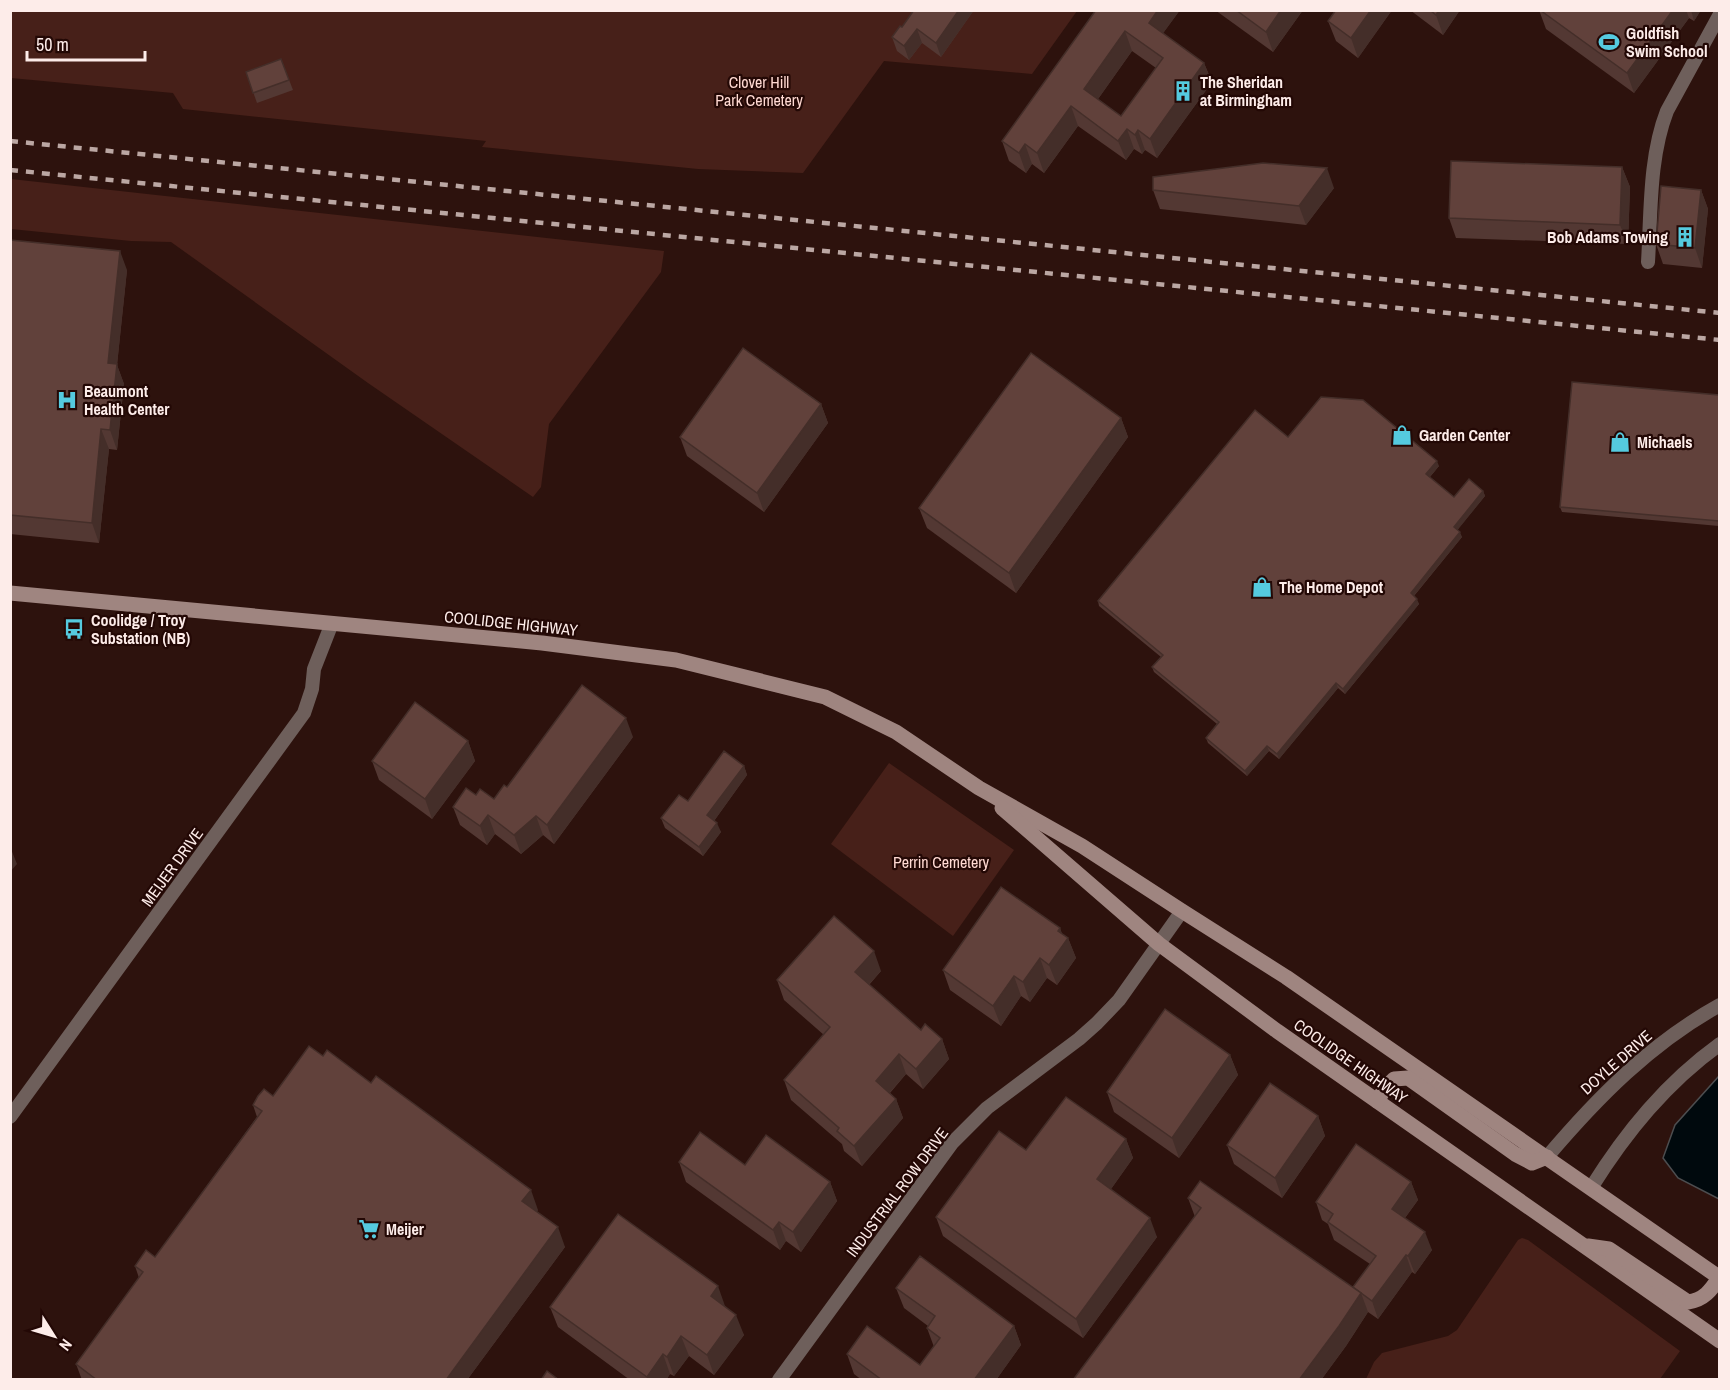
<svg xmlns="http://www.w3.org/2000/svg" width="1730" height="1390" font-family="'Archivo Narrow',sans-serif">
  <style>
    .green { fill: #472019 }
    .water { fill: #00090d; stroke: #4c4d4f; stroke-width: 1.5 }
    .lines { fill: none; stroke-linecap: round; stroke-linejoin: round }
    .street { stroke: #6e5f5b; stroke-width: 14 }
    .secondary { stroke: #9f8580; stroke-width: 15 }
    .rail { stroke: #bba7a3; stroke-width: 4.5; stroke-dasharray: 8 8; stroke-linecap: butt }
    .wall { fill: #533833; fill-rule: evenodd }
    .shaded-wall { fill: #442e29 }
    .building { fill: #61413b; stroke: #442e29; stroke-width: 1.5; fill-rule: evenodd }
    .labels { text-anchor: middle; stroke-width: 4.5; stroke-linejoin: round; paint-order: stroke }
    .poi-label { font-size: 16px; font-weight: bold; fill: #fdece9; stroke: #230805; text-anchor: start }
    .park-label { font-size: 16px; fill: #ffd9d2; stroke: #230805 }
    .street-label { font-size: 16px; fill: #fdece9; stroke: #230805 }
  </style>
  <rect width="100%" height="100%" fill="#2d120d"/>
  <g class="green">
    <polygon points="10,11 1077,11 1032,74 884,61 803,173 698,169 482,147 486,141 183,109 173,93 11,78"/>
    <polygon points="11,179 664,251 661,272 549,424 541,487 533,497 368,383 171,242 131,241 11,229"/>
    <polygon points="889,763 1014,850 953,936 831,844"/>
    <polygon points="1522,1238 1528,1240 1680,1351 1660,1379 1366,1379 1374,1362 1382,1353 1448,1336 1457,1330 1518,1240"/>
  </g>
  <polygon class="water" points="1719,1076 1719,1199 1678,1178 1663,1158 1675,1125"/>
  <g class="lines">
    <g class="street">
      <path d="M 1648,262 C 1651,213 1649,157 1667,111 L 1720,14"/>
      <polyline points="10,1117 304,713 312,689 314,669 332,623"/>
      <path d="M 1547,1157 C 1597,1098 1651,1043 1720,1005"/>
      <path d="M 1591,1188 C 1626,1132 1666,1083 1720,1044"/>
      <polyline points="779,1380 952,1143 987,1108 1079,1039 1097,1023 1119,1000 1182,911"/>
    </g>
    <g class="secondary">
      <polyline points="10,593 542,643 676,660 825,697 896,732 979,788 1082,846 1182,911 1286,977 1720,1278"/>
      <polyline points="1002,808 1159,944 1277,1031 1720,1341"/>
      <polyline points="1377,1101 1386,1087 1394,1079 1408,1078 1515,1154 1532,1163 1547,1157"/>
      <path d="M 1588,1246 L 1609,1249 L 1688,1302 C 1704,1300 1711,1290 1719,1278"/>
    </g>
    <g class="rail">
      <polyline points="10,141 1720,313"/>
      <polyline points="10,170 1720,340"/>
    </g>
  </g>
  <g class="wall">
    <polygon points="974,10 941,57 922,43 909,60 897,51 892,37 902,27"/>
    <path d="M 1096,10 L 1180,10 L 1163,33 L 1204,63 L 1212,82 L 1157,158 L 1145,150 L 1142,154 L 1134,149 L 1126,160 L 1078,126 L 1044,173 L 1032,164 L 1026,173 L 1009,161 L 1002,141 ZM 1132,51 L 1156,68 L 1121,116 L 1098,99 Z"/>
    <polygon points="1215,10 1303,10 1273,52"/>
    <polygon points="1336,10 1392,10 1358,58 1336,41 1328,21"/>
    <polygon points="1410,10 1460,10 1443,35"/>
    <polygon points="1539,10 1701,10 1694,21 1689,18 1634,93 1546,29"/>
    <polygon points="281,59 293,90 257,103 246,72"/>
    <polygon points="1622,167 1630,187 1628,244 1456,238 1449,218"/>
    <polygon points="1334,188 1306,225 1160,209 1153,190"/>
    <polygon points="1701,190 1708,209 1702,268 1663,264 1656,244"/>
    <polygon points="10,240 127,270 117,365 124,384 117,450 109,449 99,543 10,534"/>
    <polygon points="1719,395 1719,526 1562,512 1560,507"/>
    <polygon points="821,404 828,423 764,512 687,456 680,437"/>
    <polygon points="1121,418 1128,437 1016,593 927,528 919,508"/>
    <polygon points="1288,437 1439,466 1430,477 1454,497 1483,491 1485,496 1457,530 1462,537 1414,596 1419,604 1345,694 1338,688 1279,759 1269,751 1247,776 1208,743 1206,738 1217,724 1154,672 1152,667 1161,657 1099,606 1098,601"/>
    <polygon points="633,737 554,844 543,835 521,854 495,834 487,845 460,825 453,807 476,795 494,799 507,787"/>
    <polygon points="468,741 475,761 432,819 379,780 372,761"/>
    <polygon points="744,766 747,775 714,821 721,832 703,856 665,828 661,818"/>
    <polygon points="1060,928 1062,934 1068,938 1076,958 1057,985 1047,978 1030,1002 1021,996 1001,1026 950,990 943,970"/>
    <polygon points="881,971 869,985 921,1030 942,1039 949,1059 923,1089 906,1074 890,1093 896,1099 903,1118 862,1166 844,1151 842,1144 791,1100 784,1080 824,1035 784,1000 777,980"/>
    <polygon points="1230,1055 1238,1075 1179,1158 1114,1112 1107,1092"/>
    <polygon points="273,1096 538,1210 536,1212 565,1247 467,1380 82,1380 76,1364 139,1278 135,1266 155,1257 257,1117 253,1105"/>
    <polygon points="1318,1116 1325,1136 1282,1198 1234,1164 1227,1145"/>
    <polygon points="1126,1139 1133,1158 1111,1189 1157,1237 1083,1338 943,1236 936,1217 1026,1150"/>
    <polygon points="679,1162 745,1165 830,1182 837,1201 801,1252 786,1241 780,1250 686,1182"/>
    <polygon points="1411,1182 1418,1200 1405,1218 1432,1250 1415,1274 1412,1272 1378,1319 1368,1312 1346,1346 1321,1380 1073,1380 1195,1217 1188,1198 1353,1287 1370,1264 1334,1240 1328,1224 1322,1220 1316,1202"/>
    <polygon points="896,1288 1014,1326 1021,1345 996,1380 862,1380 854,1374 847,1354 920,1365 934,1347 927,1328 928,1326 904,1308"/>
    <polygon points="725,1306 744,1335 714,1375 689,1356 674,1376 670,1374 666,1380 630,1380 558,1327 550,1307"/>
  </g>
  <g class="shaded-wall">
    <polygon points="959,10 974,10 941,57 936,43"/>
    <polygon points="1158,10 1180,10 1156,43 1149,23"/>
    <polygon points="1281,10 1303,10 1273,52 1266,32"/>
    <polygon points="1371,10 1392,10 1358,58 1351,38"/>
    <polygon points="1439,10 1460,10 1443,35 1436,15"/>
    <polygon points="1673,10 1686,10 1689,18 1634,93 1627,73"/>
    <polygon points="1691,10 1701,10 1694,21"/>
    <polygon points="917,29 922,43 909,60 904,46"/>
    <polygon points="1125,31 1132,51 1091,109 1084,89"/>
    <polygon points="1204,63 1212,82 1157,158 1150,139"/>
    <polygon points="1071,106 1078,126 1044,173 1037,153"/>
    <polygon points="1127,129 1134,149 1126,160 1118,141"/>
    <polygon points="1138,130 1145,150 1142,154 1135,135"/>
    <polygon points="1025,144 1032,164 1026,173 1019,153"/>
    <polygon points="1622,167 1630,187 1628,244 1620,225"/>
    <polygon points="1327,168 1334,188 1306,225 1299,206"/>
    <polygon points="1701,190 1708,209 1702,268 1695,248"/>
    <polygon points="120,251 127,270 117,365 124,384 117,450 110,430 108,363"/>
    <polygon points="821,404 828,423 764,512 757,493"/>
    <polygon points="1121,418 1128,437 1016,593 1009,573"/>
    <polygon points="101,429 109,449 99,543 92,523"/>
    <polygon points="1437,461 1439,466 1428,479 1426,474"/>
    <polygon points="1483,491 1485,496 1456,532 1454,527"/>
    <polygon points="1460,532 1462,537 1412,598 1411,593"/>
    <polygon points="1417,599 1419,604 1345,694 1343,689"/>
    <polygon points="1336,683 1338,688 1279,759 1277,754"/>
    <polygon points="626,718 633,737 554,844 547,825"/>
    <polygon points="468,741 475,761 432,819 425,799"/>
    <polygon points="1267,746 1269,751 1247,776 1245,771"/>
    <polygon points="744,766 747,775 711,825 707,815"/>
    <polygon points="488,815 495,834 487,845 480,826"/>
    <polygon points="536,816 543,835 521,854 514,835"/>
    <polygon points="717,823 721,832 703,856 699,847"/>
    <polygon points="11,849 17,864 10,872 10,850"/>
    <polygon points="1060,928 1065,943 1068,938 1076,958 1057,985 1049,965 1058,931"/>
    <polygon points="874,951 881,971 862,992 855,972"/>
    <polygon points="1040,958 1047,978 1030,1002 1023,982"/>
    <polygon points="1014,976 1021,996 1001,1026 993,1006"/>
    <polygon points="942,1039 949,1059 923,1089 916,1069"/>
    <polygon points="899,1054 906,1074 883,1100 876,1081"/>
    <polygon points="1230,1055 1238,1075 1179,1158 1172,1138"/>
    <polygon points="896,1099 903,1118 862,1166 854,1146"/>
    <polygon points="1318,1116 1325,1136 1282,1198 1275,1178"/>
    <polygon points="1126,1139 1133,1158 1104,1199 1097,1179"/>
    <polygon points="830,1182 837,1201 801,1252 793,1232"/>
    <polygon points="1411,1182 1418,1200 1399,1226 1392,1209"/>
    <polygon points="531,1190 538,1210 530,1221 522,1201"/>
    <polygon points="1150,1218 1157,1237 1083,1338 1076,1319"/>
    <polygon points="779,1222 786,1241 780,1250 773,1230"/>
    <polygon points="558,1227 565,1247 467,1380 446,1380"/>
    <polygon points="1425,1232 1432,1250 1415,1274 1408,1256"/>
    <polygon points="1406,1255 1412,1272 1378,1319 1372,1301"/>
    <polygon points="718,1286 725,1306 718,1316 711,1296"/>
    <polygon points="1361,1293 1368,1312 1346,1346 1321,1380 1299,1380"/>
    <polygon points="736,1315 744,1335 714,1375 707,1355"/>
    <polygon points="1014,1326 1021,1345 996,1380 974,1380"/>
    <polygon points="681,1336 689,1356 674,1376 667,1357"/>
    <polygon points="663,1354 670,1374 666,1380 648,1380 647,1377"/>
  </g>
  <g class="building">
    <polygon points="914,10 959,10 936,43 917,29 904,46 892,37 900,26 902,27"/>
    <path d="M 1096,10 L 1158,10 L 1149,23 L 1204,63 L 1150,139 L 1138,130 L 1135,135 L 1127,129 L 1118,141 L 1071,106 L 1037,153 L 1025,144 L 1019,153 L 1002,141 ZM 1125,31 L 1163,58 L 1121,116 L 1084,89 Z"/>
    <polygon points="1236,10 1281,10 1266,32"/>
    <polygon points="1336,10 1371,10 1351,38 1328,21"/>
    <polygon points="1430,10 1439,10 1436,15"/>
    <polygon points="1540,10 1673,10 1627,73"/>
    <polygon points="281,59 289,80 253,93 246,72"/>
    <polygon points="1451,161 1622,167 1620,225 1449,218"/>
    <polygon points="1263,163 1327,168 1299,206 1153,190 1153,177"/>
    <polygon points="1661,186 1701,190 1695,248 1656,244"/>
    <polygon points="10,240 120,251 108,363 117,364 110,430 101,429 92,523 10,515"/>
    <polygon points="743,348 821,404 757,493 680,437"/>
    <polygon points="1031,353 1121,418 1009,573 919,508"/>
    <polygon points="1572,382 1719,395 1719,521 1560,507"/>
    <polygon points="1321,397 1363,400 1437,461 1426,474 1454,497 1469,479 1483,491 1454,527 1460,532 1411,593 1417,599 1343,689 1336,683 1277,754 1267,746 1245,771 1206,738 1219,722 1152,667 1163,655 1098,601 1255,410 1288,437"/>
    <polygon points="582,685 626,718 547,825 536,816 514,835 488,815 480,826 453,807 466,788 476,795 480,789 494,799 504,785 507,787"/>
    <polygon points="415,702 468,741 425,799 372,761"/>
    <polygon points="724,751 744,766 707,815 717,823 699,847 661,818 679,795 688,801"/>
    <polygon points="1001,887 1060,928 1058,931 1068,938 1049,965 1040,958 1023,982 1014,976 993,1006 943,970"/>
    <polygon points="834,916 874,951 855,972 921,1030 925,1024 942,1039 916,1069 899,1054 876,1081 896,1099 854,1146 837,1131 839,1128 784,1080 830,1027 777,980"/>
    <polygon points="1165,1009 1230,1055 1172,1138 1107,1092"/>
    <polygon points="309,1046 323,1056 327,1050 371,1083 376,1076 531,1190 522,1201 558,1227 446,1380 97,1380 76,1364 143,1272 135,1266 146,1250 155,1257 262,1111 253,1105 258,1096 264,1089 273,1096"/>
    <polygon points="1270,1083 1318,1116 1275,1178 1227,1145"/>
    <polygon points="1066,1097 1126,1139 1097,1179 1150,1218 1076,1319 936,1217 999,1131 1026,1150"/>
    <polygon points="700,1132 745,1165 766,1135 830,1182 793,1232 779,1222 773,1230 679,1162"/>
    <polygon points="1356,1144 1411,1182 1392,1209 1425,1232 1408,1256 1406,1255 1372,1301 1353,1287 1376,1256 1328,1222 1333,1214 1316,1202"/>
    <polygon points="1200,1181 1361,1293 1339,1326 1299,1380 1073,1380 1201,1208 1188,1198"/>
    <polygon points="618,1214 718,1286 711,1296 736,1315 707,1355 681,1336 667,1357 663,1354 647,1377 550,1307"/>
    <polygon points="920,1256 1014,1326 974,1380 882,1380 847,1354 867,1326 920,1365 940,1338 927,1328 935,1316 896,1288"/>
    <polygon points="547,1371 559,1380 541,1380"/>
  </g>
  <defs>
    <g id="stadium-bare" transform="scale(1.62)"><path d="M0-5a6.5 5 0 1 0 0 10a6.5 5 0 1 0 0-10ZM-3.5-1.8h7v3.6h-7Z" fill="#55cadf" stroke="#230805" stroke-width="2.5" paint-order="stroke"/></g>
    <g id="building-bare" transform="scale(1.62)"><path d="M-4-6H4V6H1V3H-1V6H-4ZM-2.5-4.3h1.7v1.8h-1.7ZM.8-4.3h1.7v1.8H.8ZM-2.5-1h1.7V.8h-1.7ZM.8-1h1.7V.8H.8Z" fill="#55cadf" stroke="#230805" stroke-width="2.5" paint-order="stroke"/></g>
    <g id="hospital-bare" transform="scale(1.62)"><path d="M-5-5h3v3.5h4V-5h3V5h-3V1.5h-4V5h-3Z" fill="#55cadf" stroke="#230805" stroke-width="2.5" paint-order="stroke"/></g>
    <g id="shop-bare" transform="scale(1.62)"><path d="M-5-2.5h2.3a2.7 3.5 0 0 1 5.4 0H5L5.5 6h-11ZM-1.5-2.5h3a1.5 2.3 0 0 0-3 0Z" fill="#55cadf" stroke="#230805" stroke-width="2.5" paint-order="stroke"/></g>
    <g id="bus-bare" transform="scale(1.62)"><path d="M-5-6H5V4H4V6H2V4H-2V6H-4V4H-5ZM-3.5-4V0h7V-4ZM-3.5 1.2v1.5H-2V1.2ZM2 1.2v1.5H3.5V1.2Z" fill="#55cadf" stroke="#230805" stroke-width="2.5" paint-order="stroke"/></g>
    <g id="supermarket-bare" transform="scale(1.62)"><path d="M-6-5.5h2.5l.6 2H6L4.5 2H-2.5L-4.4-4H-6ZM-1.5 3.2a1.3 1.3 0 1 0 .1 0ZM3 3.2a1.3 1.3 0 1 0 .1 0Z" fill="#55cadf" stroke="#230805" stroke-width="2.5" paint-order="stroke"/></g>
  </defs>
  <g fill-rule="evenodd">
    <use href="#stadium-bare" x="1609" y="42"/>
    <use href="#building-bare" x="1183" y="91"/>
    <use href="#building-bare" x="1685" y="237"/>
    <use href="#hospital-bare" x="67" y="400"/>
    <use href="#shop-bare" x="1402" y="435"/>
    <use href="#shop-bare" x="1620" y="442"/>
    <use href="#shop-bare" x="1262" y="587"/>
    <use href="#bus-bare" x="74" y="629"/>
    <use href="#supermarket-bare" x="369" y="1229"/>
  </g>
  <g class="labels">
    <g class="poi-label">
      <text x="1626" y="39">Goldfish<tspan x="1626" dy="18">Swim School</tspan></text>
      <text x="1200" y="88">The Sheridan<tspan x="1200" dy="18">at Birmingham</tspan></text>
      <text x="1668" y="243" text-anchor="end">Bob Adams Towing</text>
      <text x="84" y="397">Beaumont<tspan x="84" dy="18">Health Center</tspan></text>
      <text x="1419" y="441">Garden Center</text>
      <text x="1637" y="448">Michaels</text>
      <text x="1279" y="593">The Home Depot</text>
      <text x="91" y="626">Coolidge / Troy<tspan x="91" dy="18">Substation (NB)</tspan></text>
      <text x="386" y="1235">Meijer</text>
    </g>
    <g class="park-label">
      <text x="759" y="88">Clover Hill<tspan x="759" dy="18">Park Cemetery</tspan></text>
      <text x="941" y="868">Perrin Cemetery</text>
    </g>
    <g class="street-label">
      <text transform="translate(511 623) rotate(6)" y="6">COOLIDGE HIGHWAY</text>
      <text transform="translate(172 867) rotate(-54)" y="6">MEIJER DRIVE</text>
      <text transform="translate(1351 1061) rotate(35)" y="6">COOLIDGE HIGHWAY</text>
      <text transform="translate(1616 1062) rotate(-41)" y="6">DOYLE DRIVE</text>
      <text transform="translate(897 1192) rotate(-53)" y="6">INDUSTRIAL ROW DRIVE</text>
    </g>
  </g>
  <rect width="1730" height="1390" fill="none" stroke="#fdece9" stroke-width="24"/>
  <g transform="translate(54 1336) rotate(127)" stroke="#230805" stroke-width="4.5" paint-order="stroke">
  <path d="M0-4.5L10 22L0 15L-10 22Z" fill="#fdece9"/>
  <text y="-9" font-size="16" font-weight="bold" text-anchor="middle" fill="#fdece9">N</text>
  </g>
  <path d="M27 51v9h118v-9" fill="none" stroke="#fdece9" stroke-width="3"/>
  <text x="36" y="51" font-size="18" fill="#fdece9" stroke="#230805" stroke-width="4.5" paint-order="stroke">50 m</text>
</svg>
